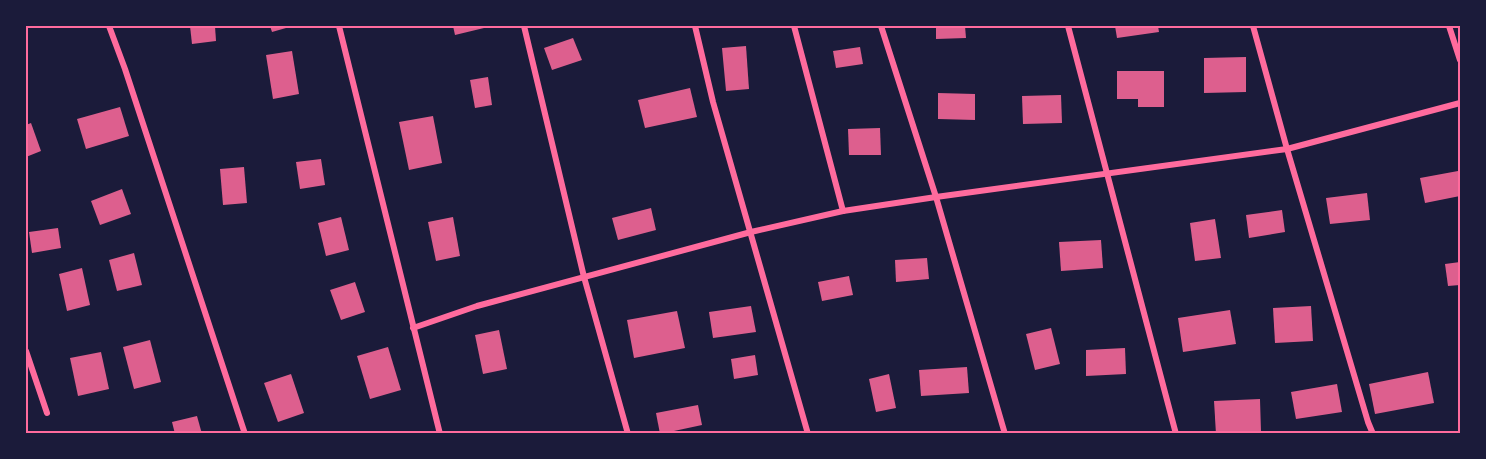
<svg xmlns="http://www.w3.org/2000/svg" width="1486" height="459" font-family="Overpass,sans-serif">
  <style>
    .building { fill: #dd5f8e }
    .lines { fill: none; stroke-linecap: round; stroke-linejoin: round }
    .minor { stroke: #ff6b9d; stroke-width: 6 }
    .neatline { fill: none; stroke: #ff6b9d; stroke-width: 2 }
  </style>
  <rect width="100%" height="100%" fill="#1b1b3a"/>
  <g class="building">
    <polygon points="190,26 215,26 216,41 192,44"/>
    <polygon points="270,26 293,26 272,32"/>
    <polygon points="453,26 484,26 484,28 455,35"/>
    <polygon points="936,26 965,26 966,38 936,39"/>
    <polygon points="1115,26 1158,26 1159,32 1117,38"/>
    <polygon points="573,38 582,60 552,70 544,48"/>
    <polygon points="746,46 749,89 726,91 722,48"/>
    <polygon points="860,47 863,64 836,68 833,51"/>
    <polygon points="292,51 299,94 273,99 266,55"/>
    <polygon points="1246,57 1246,92 1204,93 1204,58"/>
    <polygon points="1117,71 1164,71 1164,107 1138,107 1138,99 1117,99"/>
    <polygon points="488,77 492,105 475,108 470,80"/>
    <polygon points="690,88 697,117 645,128 638,100"/>
    <polygon points="938,93 975,94 975,120 938,119"/>
    <polygon points="1061,95 1062,123 1023,124 1022,96"/>
    <polygon points="120,107 129,136 86,149 77,119"/>
    <polygon points="433,116 442,163 409,170 399,122"/>
    <polygon points="31,123 41,151 26,157 26,125"/>
    <polygon points="880,128 881,155 849,155 848,129"/>
    <polygon points="321,159 325,185 300,189 296,162"/>
    <polygon points="244,167 247,203 223,205 220,169"/>
    <polygon points="1458,171 1460,196 1425,203 1420,178"/>
    <polygon points="122,189 131,214 100,225 91,201"/>
    <polygon points="1367,193 1370,220 1330,224 1326,198"/>
    <polygon points="651,208 656,230 618,240 612,218"/>
    <polygon points="1282,210 1285,232 1249,238 1246,215"/>
    <polygon points="341,217 349,250 326,256 318,223"/>
    <polygon points="453,217 460,256 436,261 428,222"/>
    <polygon points="1215,219 1221,258 1195,261 1190,223"/>
    <polygon points="58,228 61,248 32,253 29,232"/>
    <polygon points="1101,240 1103,268 1061,271 1059,242"/>
    <polygon points="134,253 142,285 117,291 109,260"/>
    <polygon points="927,258 929,279 896,282 895,260"/>
    <polygon points="1460,262 1460,285 1448,286 1445,264"/>
    <polygon points="82,268 90,305 67,311 59,274"/>
    <polygon points="849,276 853,295 822,301 818,282"/>
    <polygon points="355,282 365,312 341,320 330,290"/>
    <polygon points="751,306 756,332 713,338 709,312"/>
    <polygon points="1311,306 1313,341 1275,343 1273,308"/>
    <polygon points="1230,310 1236,344 1183,352 1178,318"/>
    <polygon points="677,311 685,348 634,358 627,320"/>
    <polygon points="1051,328 1060,364 1035,370 1026,334"/>
    <polygon points="499,330 507,369 483,374 475,335"/>
    <polygon points="150,340 161,382 134,389 123,347"/>
    <polygon points="388,347 401,390 370,399 357,356"/>
    <polygon points="1125,348 1126,374 1086,376 1086,350"/>
    <polygon points="101,352 109,389 78,396 70,358"/>
    <polygon points="755,355 758,375 734,379 731,359"/>
    <polygon points="967,367 969,393 921,396 919,370"/>
    <polygon points="1428,372 1434,403 1375,414 1369,384"/>
    <polygon points="291,374 304,413 278,422 264,383"/>
    <polygon points="889,374 896,408 876,412 869,379"/>
    <polygon points="1337,384 1342,412 1296,419 1291,392"/>
    <polygon points="1260,399 1261,432 1216,434 1214,401"/>
    <polygon points="698,405 702,425 660,434 656,413"/>
    <polygon points="197,416 202,434 175,434 172,422"/>
  </g>
  <g class="lines">
    <g class="minor">
      <polyline points="109,26 125,69 245,434"/>
      <polyline points="339,26 440,434"/>
      <polyline points="524,26 584,277 628,434"/>
      <polyline points="695,26 713,102 808,434"/>
      <polyline points="794,26 843,211"/>
      <polyline points="881,26 936,197 1005,434"/>
      <polyline points="1068,26 1176,434"/>
      <polyline points="1253,26 1287,149 1368,422 1373,434"/>
      <polyline points="1449,26 1460,60"/>
      <polyline points="413,328 477,306 751,232 843,211 936,197 1287,149 1460,103"/>
      <polyline points="26,351 47,413"/>
    </g>
  </g>
  <rect width="1486" height="459" fill="none" stroke="#1b1b3a" stroke-width="54"/>
  <rect x="27" y="27" width="1432" height="405" class="neatline"/>
</svg>
